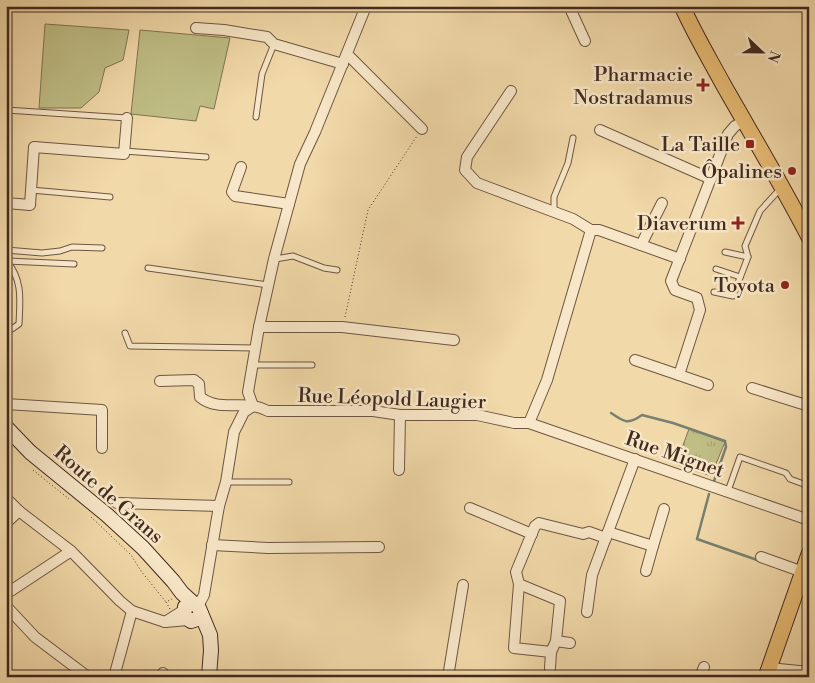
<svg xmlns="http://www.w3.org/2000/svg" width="815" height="683" font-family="'Libre Bodoni',serif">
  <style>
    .green { fill: #bfbe85; stroke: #807452 }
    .park { fill: url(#park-tufts); stroke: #807452 }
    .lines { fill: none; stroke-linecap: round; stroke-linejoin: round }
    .stream { stroke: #778071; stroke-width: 2.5 }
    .lane-casing { stroke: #6d5642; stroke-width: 7 }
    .street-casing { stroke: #6d5642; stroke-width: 12 }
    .secondary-casing { stroke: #412a20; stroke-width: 16 }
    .primary-casing { stroke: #412a20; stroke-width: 17 }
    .path { stroke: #412a20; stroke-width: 1; stroke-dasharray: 1 2.5; stroke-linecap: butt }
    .lane { stroke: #f7e6c7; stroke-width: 5 }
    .street { stroke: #f7e6c7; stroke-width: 10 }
    .secondary { stroke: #f7e6c7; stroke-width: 14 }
    .primary { stroke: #e9bc74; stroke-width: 15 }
    .poi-dot { fill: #8f2418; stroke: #f7e6c7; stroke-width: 2 }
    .labels { text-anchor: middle; stroke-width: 5; stroke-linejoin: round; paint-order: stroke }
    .poi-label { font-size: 20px; fill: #412a20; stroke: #f7e6c7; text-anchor: end }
    .street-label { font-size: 20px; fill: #412a20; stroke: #f7e6c7 }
  </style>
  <defs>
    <pattern id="park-tufts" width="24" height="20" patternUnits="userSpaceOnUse" patternTransform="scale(1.25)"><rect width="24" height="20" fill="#bfbe85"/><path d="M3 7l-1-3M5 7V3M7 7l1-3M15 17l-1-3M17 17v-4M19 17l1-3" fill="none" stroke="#a5a373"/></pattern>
  </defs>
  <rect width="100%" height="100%" fill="#f2d9a9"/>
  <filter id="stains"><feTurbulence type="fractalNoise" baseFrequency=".004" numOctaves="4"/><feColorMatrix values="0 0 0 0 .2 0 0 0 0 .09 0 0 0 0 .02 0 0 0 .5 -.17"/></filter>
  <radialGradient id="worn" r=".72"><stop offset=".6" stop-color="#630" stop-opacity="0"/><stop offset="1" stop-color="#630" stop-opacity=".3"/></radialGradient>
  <g class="green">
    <polygon points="45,24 129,30 123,60 105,68 99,92 81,108 39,108"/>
    <polygon points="140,30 230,38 214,109 200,106 196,121 131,114"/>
  </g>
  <polygon class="park" points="689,429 725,442 711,476 676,464"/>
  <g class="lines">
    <g class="stream">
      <path d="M 611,413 C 624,422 628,425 642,415 L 673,423 L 725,441 L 726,447 L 714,481"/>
      <polyline points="709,494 697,539 760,561"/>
    </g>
    <g class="lane-casing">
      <g id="lane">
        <polyline points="6,110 127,118"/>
        <polyline points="256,117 262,74 274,44"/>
        <polyline points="124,151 206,157"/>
        <polyline points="31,190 110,197"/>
        <polyline points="554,211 554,197 568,163 573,138"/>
        <polyline points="6,212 7,212"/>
        <polyline points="6,250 42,253 60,251 72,247 102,248"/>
        <polyline points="725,252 748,257"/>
        <polyline points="275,259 293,256 324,268 337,270"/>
        <polyline points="7,261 74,264"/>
        <polyline points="148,268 268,285"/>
        <polyline points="716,269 740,277"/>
        <polyline points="714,292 733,296 748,257 745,246 760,211 780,189"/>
        <path d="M 6,333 L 19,324 C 20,300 23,281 7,261"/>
        <polyline points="125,333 130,346 255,348"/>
        <polyline points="253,365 312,365"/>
        <polyline points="226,482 289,482"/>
        <polyline points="728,491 740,457 786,473 790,479 809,486"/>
      </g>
    </g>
    <g class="street-casing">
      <g id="street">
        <polyline points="569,6 585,41"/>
        <polyline points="196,28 224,30 267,37 274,44 343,64"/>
        <polyline points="347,54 422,129"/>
        <polyline points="511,91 467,157 465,170 477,183 573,219 591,230 599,230 680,259"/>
        <polyline points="600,130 711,179"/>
        <polyline points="241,167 232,192 235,196 289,204"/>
        <polyline points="6,203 30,205 34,147 124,154 127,118"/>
        <polyline points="641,245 662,203"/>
        <polyline points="259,327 342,327 454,340"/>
        <polyline points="635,360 679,375 700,310 697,298 675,290 671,281 728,134 735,126 744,121"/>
        <polyline points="679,375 708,385"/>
        <path d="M 160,381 L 194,380 L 199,384 L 200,397 C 216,410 235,403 253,406 C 258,407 264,409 268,411 L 373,411 L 400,415 L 477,415 L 514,423 L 529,423 L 809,520"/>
        <polyline points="752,388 809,406"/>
        <polyline points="6,404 102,410 102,448"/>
        <polyline points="529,423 547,380 591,230"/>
        <polyline points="399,470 400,415"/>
        <polyline points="6,498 19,511 71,551 120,601 132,611 165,622"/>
        <polyline points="117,503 219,506"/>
        <polyline points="470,508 532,534"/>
        <polyline points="6,523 19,511"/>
        <polyline points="608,532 653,546 664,509"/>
        <polyline points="212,545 268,548 379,547"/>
        <polyline points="761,557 803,572"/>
        <polyline points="646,571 653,546"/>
        <polyline points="519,584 560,601 556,641 551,652 514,648 519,584 516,572 535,526 539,523 583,534 589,532 606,538"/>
        <polyline points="6,594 71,551"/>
        <polyline points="6,606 35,637 88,677"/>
        <polyline points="198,606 204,595 219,506 226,482 234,432 244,412 253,406 248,392 259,327 274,259 300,164 315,132 366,6"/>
        <polyline points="184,610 165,622 188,620"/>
        <polyline points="587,612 592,575 635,459"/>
        <polyline points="556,641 570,643"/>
        <polyline points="550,668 551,652"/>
        <polyline points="769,668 809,672"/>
        <polyline points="114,677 132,611"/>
        <polyline points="162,677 163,673"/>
        <polyline points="448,677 463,585"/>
        <polyline points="700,677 704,667"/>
      </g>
    </g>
    <g class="secondary-casing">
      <g id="secondary">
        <polyline points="6,427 30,452 107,515 143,548 173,581 182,593 193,603 198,606 210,635 211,650 209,677"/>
        <polyline points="193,603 185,607 184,616 191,621 197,619 201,614"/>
      </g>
    </g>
    <g class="primary-casing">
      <g id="primary">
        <path d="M 682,6 C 694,33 709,58 723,84 C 752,135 782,185 809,237"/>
        <polyline points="766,677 809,554"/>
      </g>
    </g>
    <g class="path">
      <polyline points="345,317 368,210 417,136"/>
      <polyline points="33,470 69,499"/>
      <polyline points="91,517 131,555 141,571 166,602"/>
      <polyline points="170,609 166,602 172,599"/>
    </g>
    <use href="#lane" class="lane"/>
    <use href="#street" class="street"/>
    <use href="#secondary" class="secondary"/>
    <use href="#primary" class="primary"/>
  </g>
  <g class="poi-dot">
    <path d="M700.5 77.5h5v5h5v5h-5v5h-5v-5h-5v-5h5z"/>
    <rect x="745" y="139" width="10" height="10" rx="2.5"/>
    <circle cx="792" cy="171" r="5"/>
    <path d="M735.5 215.5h5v5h5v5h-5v5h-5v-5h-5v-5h5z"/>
    <circle cx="785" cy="285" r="5"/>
  </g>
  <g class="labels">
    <g class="poi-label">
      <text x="693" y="81">Pharmacie<tspan x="693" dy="23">Nostradamus</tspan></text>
      <text x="740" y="151">La Taille</text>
      <text x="782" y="178">Ôpalines</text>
      <text x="727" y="230">Diaverum</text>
      <text x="775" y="292">Toyota</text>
    </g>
    <g class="street-label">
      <text transform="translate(392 398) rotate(2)" y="7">Rue Léopold Laugier</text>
      <text transform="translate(675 454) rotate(19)" y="7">Rue Mignet</text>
      <text transform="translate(109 494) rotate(41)" y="7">Route de Grans</text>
    </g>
  </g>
  <rect width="815" height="683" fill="none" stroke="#f2d9a9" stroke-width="25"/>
  <rect x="8" y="8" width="800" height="668" fill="none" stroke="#412a20" stroke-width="2.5"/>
  <rect x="12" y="12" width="790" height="658" fill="none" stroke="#412a20"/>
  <g transform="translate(762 52) rotate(112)" stroke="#f7e6c7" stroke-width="4" paint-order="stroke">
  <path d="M0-4L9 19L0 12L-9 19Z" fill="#412a20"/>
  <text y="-8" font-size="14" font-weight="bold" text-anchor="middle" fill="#412a20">N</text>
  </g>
  <rect width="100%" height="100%" filter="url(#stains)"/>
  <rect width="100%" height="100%" fill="url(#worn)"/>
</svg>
